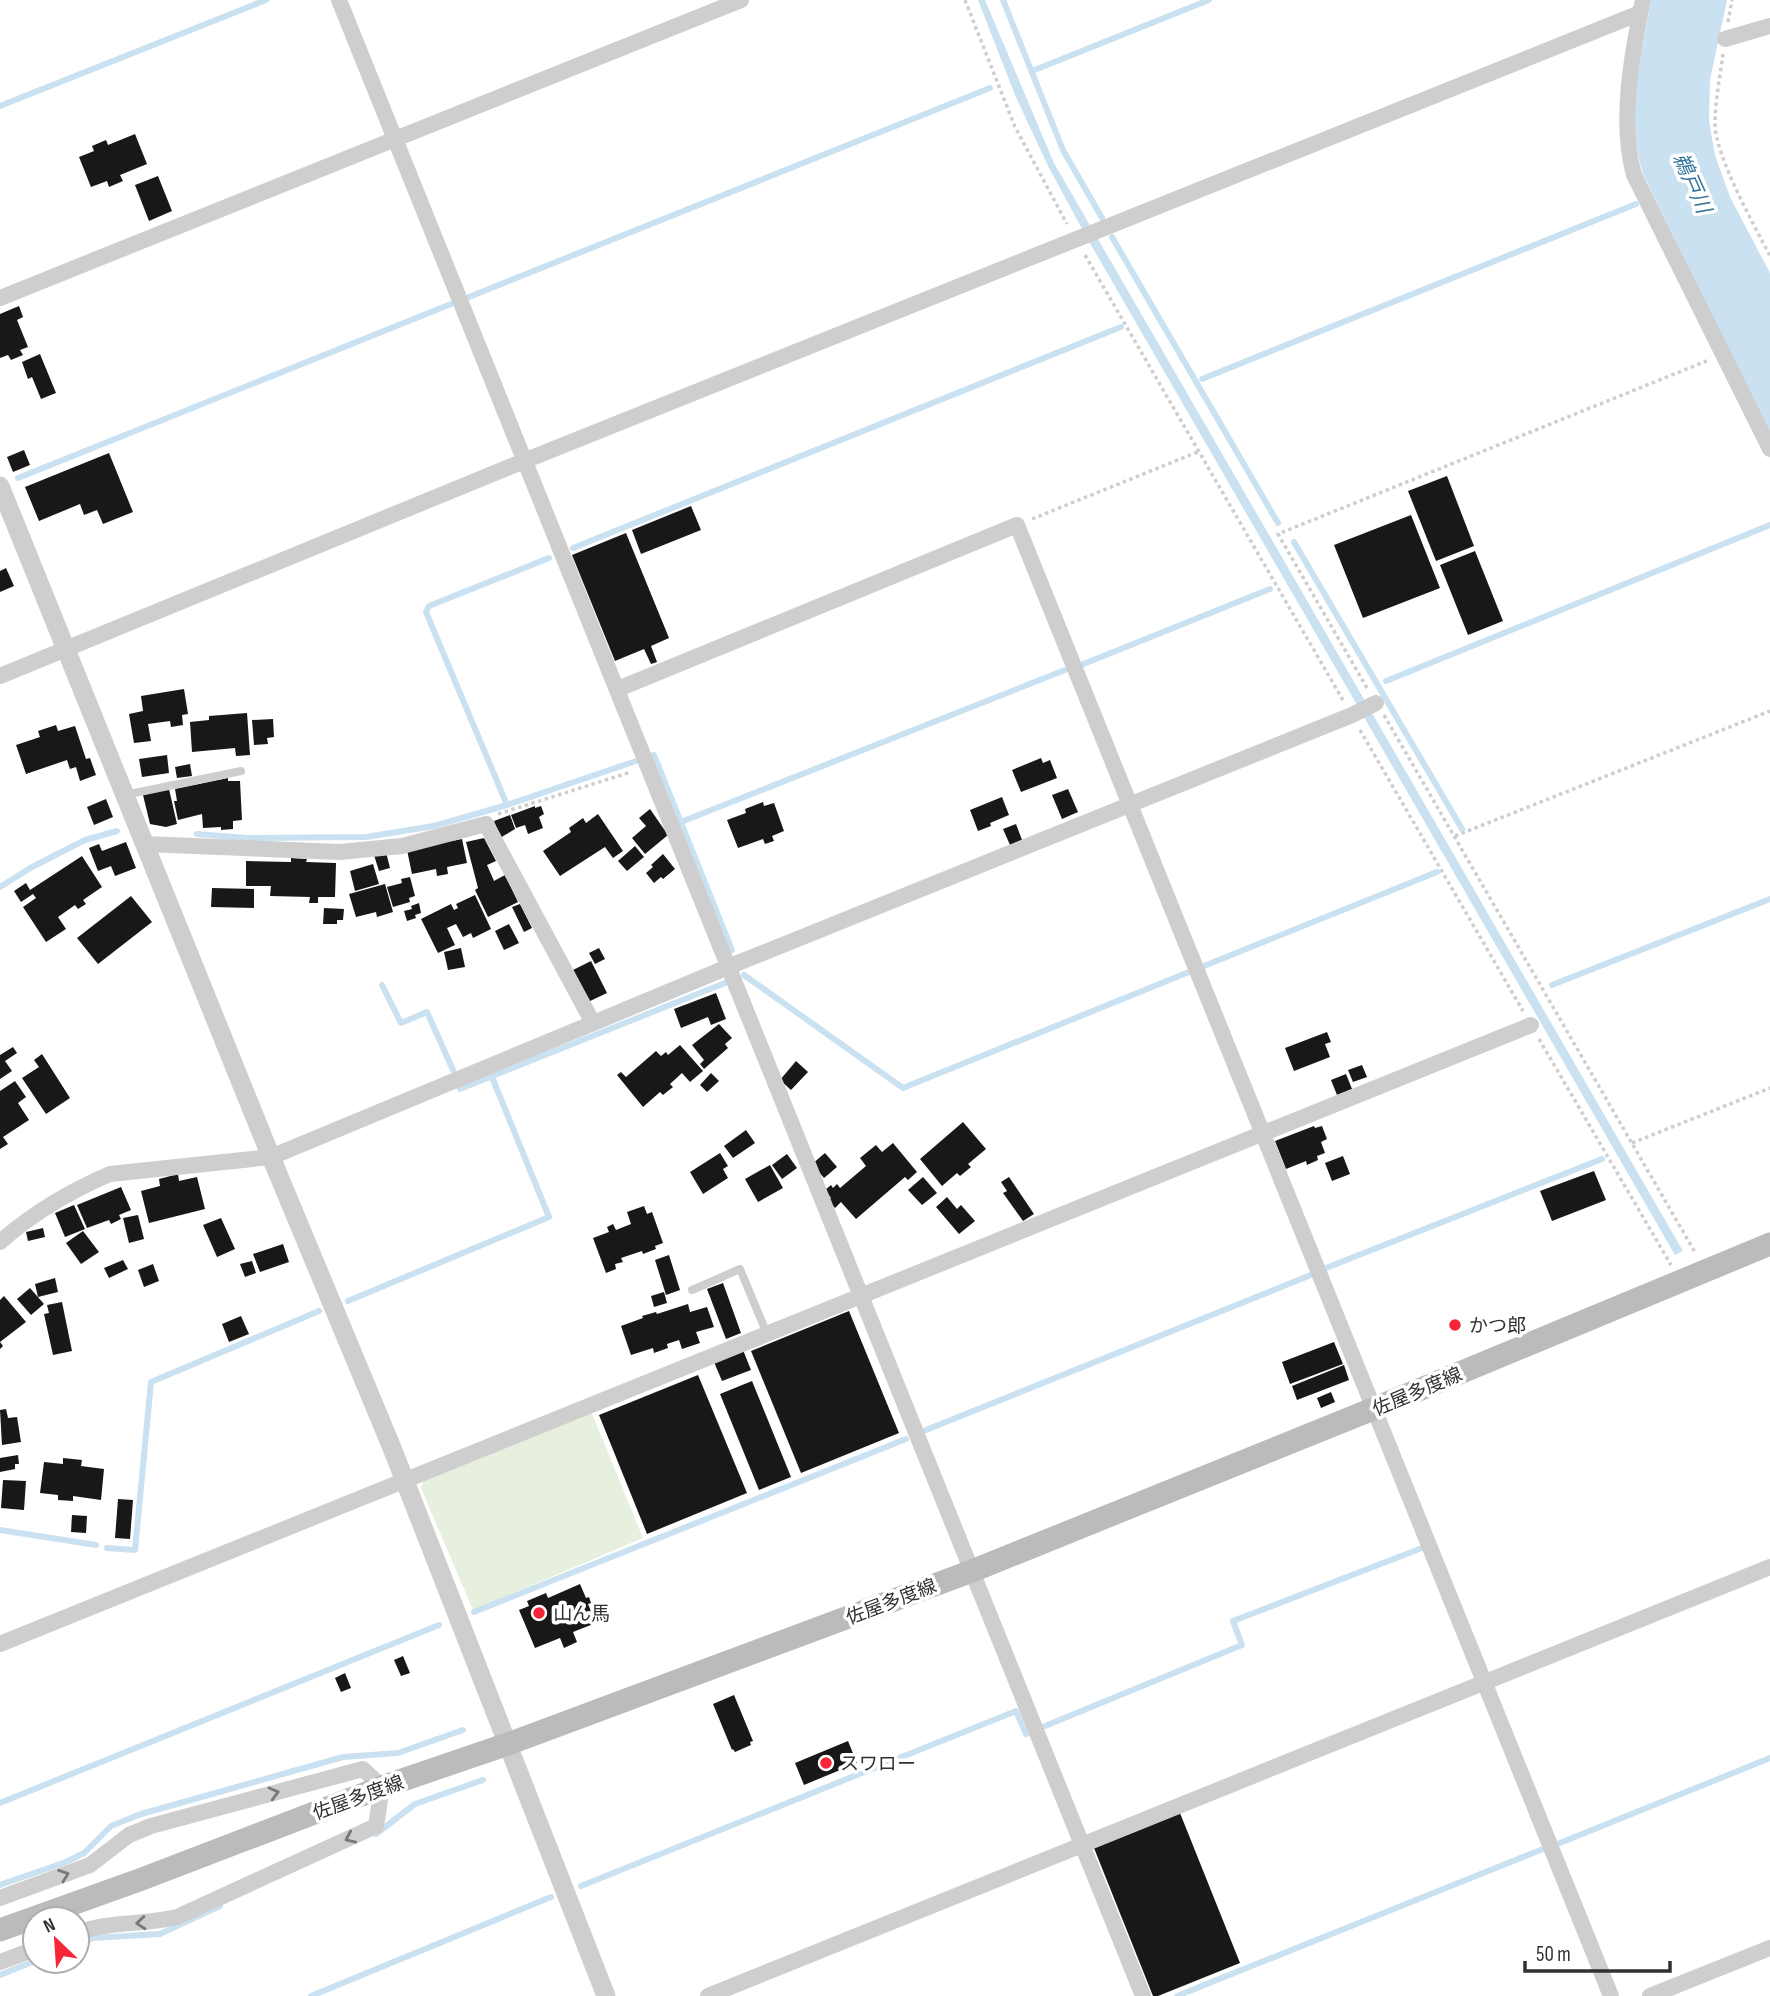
<svg xmlns="http://www.w3.org/2000/svg" width="1770" height="1996" font-family="'Sofia Sans Condensed','Noto Sans JP',sans-serif">
  <style>
    .green { fill: #e7efde }
    .water { fill: #c9e1f0 }
    .lines { fill: none; stroke-linecap: round; stroke-linejoin: round }
    .stream { stroke: #c9e1f0; stroke-width: 6 }
    .building { fill: #181818 }
    .path { stroke: #cecece; stroke-width: 3.5; stroke-dasharray: 3.5 3.5; stroke-linecap: butt }
    .service { stroke: #cecece; stroke-width: 8 }
    .minor { stroke: #cecece; stroke-width: 16 }
    .tertiary { stroke: #cecece; stroke-width: 19 }
    .secondary { stroke: #bbb; stroke-width: 23 }
    .oneway { stroke: #787878 }
    .poi-dot { fill: #f52637; stroke: #fff; stroke-width: 2.5 }
    .labels { text-anchor: middle; stroke-width: 7; stroke-linejoin: round; paint-order: stroke }
    .poi-label { font-size: 19px; fill: #313131; stroke: #fff; text-anchor: start }
    .street-label { font-size: 19px; fill: #313131; stroke: #fff }
    .water-label { font-size: 21px; font-style: italic; fill: #36759b; stroke: #fff }
  </style>
  <rect width="100%" height="100%" fill="#fff"/>
  <polygon class="green" points="591,1411 643,1538 473,1610 421,1488 425,1478"/>
  <g class="water">
    <polygon points="978,0 985,0 1054,163 1683,1251 1675,1255 1087,238 1048,166 1015,95"/>
    <path d="M 1651,0 L 1727,0 L 1710,80 L 1709,121 L 1715,155 L 1730,197 L 1770,273 L 1770,434 L 1643,174 C 1625,114 1641,59 1651,0 Z"/>
  </g>
  <g class="lines">
    <g class="stream">
      <polyline points="1003,0 1063,150 1102,218"/>
      <polyline points="1032,71 1209,0"/>
      <polyline points="0,106 266,0"/>
      <polyline points="1112,237 1278,523"/>
      <polyline points="469,297 990,88"/>
      <polyline points="1202,379 1636,204"/>
      <polyline points="18,478 451,304"/>
      <polyline points="1294,542 1462,829"/>
      <polyline points="573,548 1121,327"/>
      <polyline points="1081,665 1270,589"/>
      <polyline points="1386,681 1770,525"/>
      <polyline points="648,757 654,755 732,950"/>
      <polyline points="507,805 426,612 429,606 549,558"/>
      <polyline points="681,822 1065,670"/>
      <polyline points="197,834 246,838 366,837 434,826 507,805 636,761"/>
      <polyline points="0,887 32,867 85,840 117,831"/>
      <polyline points="1204,966 1437,872"/>
      <polyline points="744,975 903,1088 1189,972"/>
      <polyline points="382,985 401,1023 427,1012 453,1070"/>
      <polyline points="1552,985 1770,899"/>
      <polyline points="460,1089 725,983"/>
      <polyline points="1326,1268 1602,1159"/>
      <polyline points="348,1301 549,1217 492,1077"/>
      <polyline points="926,1430 1311,1275"/>
      <polyline points="0,1530 96,1545"/>
      <polyline points="107,1548 135,1550 151,1382 319,1311"/>
      <polyline points="474,1612 906,1439"/>
      <polyline points="1045,1726 1242,1645 1233,1621 1422,1548"/>
      <polyline points="0,1803 439,1625"/>
      <polyline points="376,1834 415,1804 483,1780"/>
      <polyline points="1560,1843 1770,1758"/>
      <polyline points="0,1885 66,1862 84,1853 111,1826 141,1814 343,1757 398,1753 463,1730"/>
      <polyline points="581,1886 1016,1711 1026,1734"/>
      <polyline points="77,1945 93,1938 160,1934 220,1906"/>
      <polyline points="0,1975 35,1961"/>
      <polyline points="311,1996 551,1897"/>
      <polyline points="1177,1996 1543,1849"/>
    </g>
  </g>
  <g class="building">
    <polygon points="135,134 147,164 120,175 123,181 109,187 107,181 91,187 79,157 94,151 92,146 106,140 108,145"/>
    <polygon points="158,176 172,211 149,221 135,185"/>
    <polygon points="19,306 23,317 17,320 28,347 20,350 23,355 11,360 8,355 0,358 0,314"/>
    <polygon points="40,354 56,393 41,399 32,377 28,379 22,362"/>
    <polygon points="24,450 30,465 13,472 7,457"/>
    <polygon points="109,453 133,512 103,524 97,510 84,515 80,504 39,521 25,487"/>
    <polygon points="1447,476 1474,546 1436,561 1408,491"/>
    <polygon points="691,506 701,530 641,554 632,530"/>
    <polygon points="1411,515 1440,588 1363,618 1334,545"/>
    <polygon points="626,533 669,638 651,646 657,662 651,664 644,649 615,661 572,555"/>
    <polygon points="1475,551 1503,621 1468,635 1440,565"/>
    <polygon points="6,568 14,586 0,592 0,571"/>
    <polygon points="184,689 188,714 182,715 183,725 171,727 170,721 148,724 151,741 134,743 129,714 143,711 141,696"/>
    <polygon points="247,713 250,755 236,756 235,748 192,752 190,722 209,720 209,716"/>
    <polygon points="273,719 274,737 267,738 268,744 254,745 252,720"/>
    <polygon points="56,725 58,731 75,726 86,759 90,758 96,775 80,781 76,767 70,769 67,760 26,774 16,745 40,737 38,731"/>
    <polygon points="167,755 169,773 142,777 139,759"/>
    <polygon points="1041,758 1043,763 1050,760 1057,778 1021,792 1012,770"/>
    <polygon points="190,764 192,776 177,778 175,767"/>
    <polygon points="228,778 228,781 240,781 242,820 233,821 233,829 221,830 221,827 203,828 202,814 178,820 174,801 177,801 175,789"/>
    <polygon points="169,789 177,824 166,827 150,824 143,795"/>
    <polygon points="1068,789 1078,812 1062,819 1052,795"/>
    <polygon points="1002,797 1009,815 990,823 991,826 978,831 970,810"/>
    <polygon points="106,799 113,817 94,825 87,807"/>
    <polygon points="763,802 764,806 774,803 784,831 772,836 774,841 765,844 763,839 738,848 727,820 746,813 745,809"/>
    <polygon points="535,806 535,808 541,806 544,814 539,817 543,828 528,834 525,825 516,828 511,815"/>
    <polygon points="650,809 668,835 645,854 632,838 646,826 639,818"/>
    <polygon points="598,814 623,851 613,858 605,847 560,876 543,851 571,832 569,828 583,818 586,823"/>
    <polygon points="510,815 515,829 500,838 494,821"/>
    <polygon points="1016,824 1022,840 1010,845 1003,829"/>
    <polygon points="484,838 496,861 487,865 494,881 505,875 518,902 488,917 475,890 478,888 466,842"/>
    <polygon points="462,839 467,863 447,867 448,874 437,876 436,869 412,874 407,850"/>
    <polygon points="126,842 136,868 115,876 111,866 98,871 89,848 99,844 102,851"/>
    <polygon points="635,846 644,857 627,871 618,861"/>
    <polygon points="386,852 390,868 379,871 374,855"/>
    <polygon points="663,854 675,869 663,879 661,877 654,883 646,873 653,867 651,865"/>
    <polygon points="82,856 102,887 83,900 86,904 78,909 75,905 58,917 66,929 46,942 23,907 36,898 33,894 21,902 14,891 26,883 30,890"/>
    <polygon points="291,858 307,859 306,862 336,863 335,897 318,897 318,903 309,903 310,897 270,896 271,886 246,886 246,861 291,862"/>
    <polygon points="373,864 379,884 355,891 350,871"/>
    <polygon points="410,877 415,896 409,898 410,902 393,907 387,887 402,883 401,879"/>
    <polygon points="385,884 393,912 377,917 376,912 356,917 349,894"/>
    <polygon points="212,888 254,889 254,908 211,907"/>
    <polygon points="475,895 491,929 473,938 471,933 463,937 456,924 447,928 455,945 438,953 421,919 451,904 454,910 458,908 456,904"/>
    <polygon points="131,896 152,922 98,964 77,938"/>
    <polygon points="419,903 421,913 415,915 416,918 407,921 404,911 412,909 411,906"/>
    <polygon points="520,904 532,928 524,932 512,907"/>
    <polygon points="324,908 344,909 343,920 337,920 337,924 323,924"/>
    <polygon points="509,924 519,943 504,950 495,931"/>
    <polygon points="461,948 465,967 448,970 444,952"/>
    <polygon points="599,948 605,959 595,964 589,953"/>
    <polygon points="591,961 607,993 588,1002 573,970"/>
    <polygon points="716,993 726,1019 711,1025 708,1017 681,1028 674,1009"/>
    <polygon points="719,1024 732,1038 725,1044 728,1048 704,1069 700,1064 704,1060 692,1045"/>
    <polygon points="1327,1032 1331,1042 1325,1044 1330,1057 1294,1071 1285,1048"/>
    <polygon points="680,1045 703,1071 690,1082 682,1073 670,1084 673,1087 663,1095 660,1092 643,1107 617,1075 621,1072 626,1077 656,1051 661,1056 666,1052 668,1055"/>
    <polygon points="13,1047 17,1053 5,1061 12,1071 0,1079 0,1055"/>
    <polygon points="42,1054 70,1098 46,1114 22,1078 39,1067 34,1060"/>
    <polygon points="796,1061 808,1072 791,1090 780,1080"/>
    <polygon points="1362,1065 1367,1077 1353,1082 1348,1070"/>
    <polygon points="711,1073 719,1081 707,1092 700,1085"/>
    <polygon points="1346,1074 1352,1089 1337,1095 1331,1080"/>
    <polygon points="15,1081 26,1097 18,1103 29,1120 3,1137 8,1144 0,1149 0,1091"/>
    <polygon points="963,1122 986,1149 968,1164 971,1167 960,1176 957,1173 942,1186 920,1159"/>
    <polygon points="1314,1126 1315,1128 1322,1126 1327,1139 1321,1142 1325,1153 1317,1156 1318,1160 1307,1165 1306,1161 1286,1169 1275,1141"/>
    <polygon points="746,1130 755,1143 733,1158 724,1146"/>
    <polygon points="893,1143 917,1172 908,1180 905,1177 856,1219 841,1202 835,1208 828,1200 831,1198 825,1190 831,1185 833,1188 837,1184 840,1188 866,1166 860,1158 876,1145 882,1152"/>
    <polygon points="720,1153 728,1166 723,1169 728,1178 703,1194 690,1172"/>
    <polygon points="825,1153 837,1167 824,1178 812,1164"/>
    <polygon points="787,1154 797,1168 782,1179 772,1165"/>
    <polygon points="1343,1156 1350,1174 1332,1181 1325,1163"/>
    <polygon points="770,1165 783,1188 758,1202 745,1179"/>
    <polygon points="1594,1171 1606,1200 1552,1221 1540,1191"/>
    <polygon points="178,1174 179,1181 197,1177 205,1209 149,1223 141,1191 160,1186 159,1179"/>
    <polygon points="923,1177 937,1193 922,1205 908,1190"/>
    <polygon points="1009,1177 1034,1214 1023,1221 1003,1193 1007,1191 1001,1182"/>
    <polygon points="121,1187 131,1210 119,1215 121,1219 111,1224 109,1220 87,1228 77,1205"/>
    <polygon points="947,1197 957,1209 961,1205 975,1221 959,1234 936,1207"/>
    <polygon points="74,1205 85,1229 65,1237 55,1213"/>
    <polygon points="644,1206 647,1214 652,1212 663,1243 655,1246 656,1249 643,1254 642,1251 621,1258 623,1262 615,1264 616,1269 606,1273 593,1238 609,1232 607,1227 613,1224 616,1230 631,1224 627,1212"/>
    <polygon points="138,1215 144,1239 129,1243 123,1218"/>
    <polygon points="221,1218 235,1249 217,1257 203,1225"/>
    <polygon points="43,1228 45,1237 28,1241 26,1232"/>
    <polygon points="83,1231 99,1252 81,1264 66,1243"/>
    <polygon points="283,1244 289,1262 260,1272 253,1254"/>
    <polygon points="669,1255 680,1290 666,1295 655,1260"/>
    <polygon points="123,1260 128,1269 109,1278 104,1268"/>
    <polygon points="252,1261 256,1273 245,1277 240,1264"/>
    <polygon points="153,1264 159,1281 144,1287 138,1270"/>
    <polygon points="55,1278 58,1292 38,1297 35,1284"/>
    <polygon points="723,1283 741,1333 726,1339 707,1289"/>
    <polygon points="30,1288 44,1304 31,1315 17,1299"/>
    <polygon points="664,1292 667,1303 654,1307 651,1296"/>
    <polygon points="4,1296 26,1322 0,1342 3,1346 0,1349 0,1300"/>
    <polygon points="62,1302 72,1351 53,1355 44,1314 49,1313 47,1305"/>
    <polygon points="688,1304 690,1312 707,1307 714,1327 696,1332 700,1343 682,1349 679,1340 667,1344 668,1348 654,1353 653,1348 631,1355 621,1326 643,1318 642,1316 656,1312 657,1314"/>
    <polygon points="849,1311 899,1433 801,1473 751,1351"/>
    <polygon points="241,1316 249,1334 229,1342 222,1324"/>
    <polygon points="1334,1342 1343,1364 1290,1384 1282,1362"/>
    <polygon points="743,1350 751,1370 722,1381 714,1362"/>
    <polygon points="1344,1365 1349,1380 1297,1400 1292,1386"/>
    <polygon points="698,1375 747,1493 647,1534 599,1415"/>
    <polygon points="752,1381 791,1477 759,1490 720,1394"/>
    <polygon points="1331,1392 1335,1402 1321,1408 1317,1398"/>
    <polygon points="6,1409 8,1418 17,1417 21,1442 2,1445 0,1410"/>
    <polygon points="18,1455 19,1464 15,1464 15,1469 0,1472 0,1458"/>
    <polygon points="63,1458 82,1460 81,1466 104,1469 101,1500 73,1496 73,1501 58,1500 58,1495 40,1493 44,1462 63,1464"/>
    <polygon points="3,1480 26,1481 24,1510 1,1508"/>
    <polygon points="118,1499 133,1500 130,1539 115,1538"/>
    <polygon points="72,1515 87,1516 86,1533 71,1532"/>
    <polygon points="580,1584 586,1598 589,1597 591,1603 588,1604 596,1623 573,1632 577,1642 564,1648 560,1638 535,1648 519,1610 529,1606 527,1601 546,1593 548,1598"/>
    <polygon points="403,1656 410,1673 401,1676 394,1660"/>
    <polygon points="345,1673 351,1688 341,1692 335,1678"/>
    <polygon points="734,1695 753,1741 750,1742 751,1745 735,1752 733,1749 732,1750 713,1704"/>
    <polygon points="848,1741 857,1763 804,1785 795,1763"/>
    <polygon points="1180,1813 1240,1963 1158,1996 1153,1996 1094,1848"/>
  </g>
  <g class="lines">
    <g class="path">
      <polyline points="965,0 1015,127 1067,224"/>
      <polyline points="1728,22 1732,0"/>
      <path d="M 1723,54 C 1720,77 1715,101 1715,125 C 1716,157 1754,225 1770,256"/>
      <polyline points="1085,255 1344,702"/>
      <polyline points="1032,519 1200,451"/>
      <polyline points="1367,688 1278,534 1709,360"/>
      <polyline points="1384,715 1696,1254"/>
      <polyline points="1360,730 1523,1011"/>
      <polyline points="498,814 631,772"/>
      <polyline points="1455,836 1770,711"/>
      <polyline points="1539,1039 1671,1265"/>
      <polyline points="1632,1143 1770,1088"/>
    </g>
    <g class="service">
      <polyline points="125,795 241,771"/>
      <polyline points="692,1290 740,1269 767,1334"/>
    </g>
    <g class="minor">
      <polyline points="339,0 1143,1996"/>
      <path d="M 1643,0 C 1632,53 1619,122 1634,175 L 1770,449"/>
      <polyline points="1725,39 1770,26"/>
      <polyline points="0,298 741,0"/>
      <polyline points="0,676 524,461 1640,13"/>
      <polyline points="618,689 1017,525 1611,1996"/>
      <polyline points="144,844 340,852 402,846 486,824 593,1023"/>
      <path d="M 0,1242 C 32,1214 70,1191 110,1174 L 271,1157 L 728,967 L 1352,715 L 1376,703"/>
      <polyline points="0,1644 1531,1025"/>
      <path d="M 0,1898 L 90,1865 L 129,1835 L 151,1826 L 363,1769 L 382,1787 L 376,1826 L 177,1917 C 145,1925 109,1921 77,1933"/>
      <polyline points="0,1962 35,1949"/>
      <polyline points="708,1996 1770,1567"/>
      <polyline points="1650,1996 1770,1948"/>
    </g>
    <polyline class="tertiary" points="0,486 271,1157 392,1448 606,1996"/>
    <polyline class="secondary" points="0,1930 142,1879 382,1787 508,1744 972,1571 1373,1409 1770,1244"/>
  </g>
  <defs><path id="oneway-chevron" d="M-2-3.5L2.5 0L-2 3.5" fill="none" stroke-width="1.6" stroke-linecap="round" stroke-linejoin="round" transform="scale(1.75)"/></defs>
  <g class="oneway">
    <use href="#oneway-chevron" transform="translate(274 1793) rotate(-15)"/>
    <use href="#oneway-chevron" transform="translate(350 1838) rotate(156)"/>
    <use href="#oneway-chevron" transform="translate(64 1875) rotate(-20)"/>
    <use href="#oneway-chevron" transform="translate(141 1923) rotate(175)"/>
  </g>
  <g class="poi-dot">
    <circle cx="1455" cy="1325" r="7"/>
    <circle cx="539" cy="1613" r="7"/>
    <circle cx="826" cy="1763" r="7"/>
  </g>
  <g class="labels">
    <g class="poi-label">
      <text x="1469" y="1332">かつ郎</text>
      <text x="553" y="1620">山ん馬</text>
      <text x="840" y="1770">スワロー</text>
    </g>
    <g class="street-label">
      <text transform="translate(1417 1391) rotate(-23)" y="7">佐屋多度線</text>
      <text transform="translate(891 1601) rotate(-21)" y="7">佐屋多度線</text>
      <text transform="translate(358 1797) rotate(-20)" y="7">佐屋多度線</text>
    </g>
    <g class="water-label">
      <text transform="translate(1692 183) rotate(66)" y="7">鵜戸川</text>
    </g>
  </g>
  <g transform="translate(56 1940) rotate(335)"><circle r="33" fill="#ffffff" stroke="#adadad" stroke-width="2"/>
  <path d="M0-5L12 26L0 18L-12 26Z" fill="#f52637"/>
  <text y="-10" font-size="19" font-weight="bold" text-anchor="middle" fill="#313131">N</text>
  </g>
  <path d="M1525 1961v10h145v-10" fill="none" stroke="#313131" stroke-width="3.5"/>
  <text x="1536" y="1961" font-size="21" fill="#313131" stroke="#ffffff" stroke-width="5" paint-order="stroke">50 m</text>
</svg>
